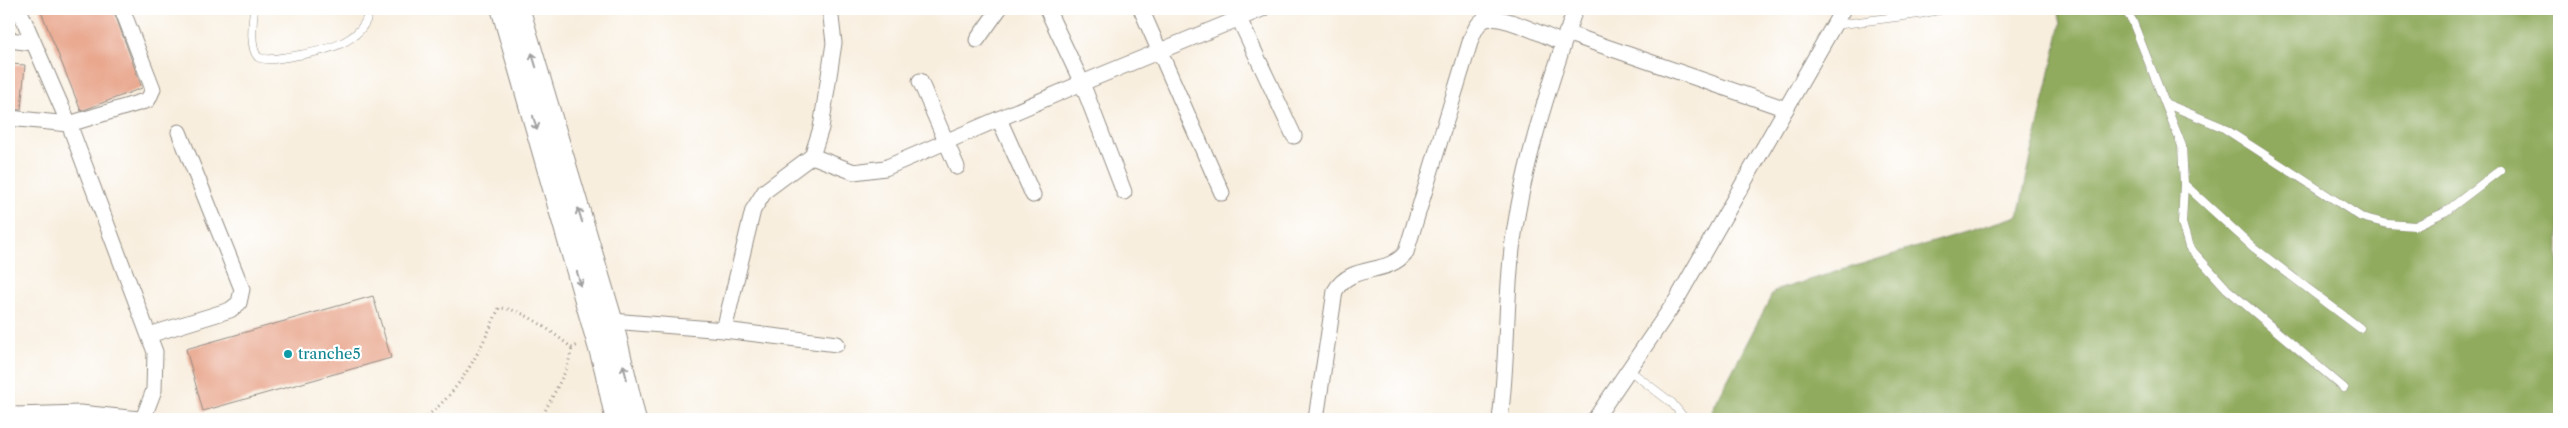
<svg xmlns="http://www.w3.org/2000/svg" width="2568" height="428" font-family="'Libre Caslon Text',serif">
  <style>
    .forest { fill: #90ab5d; stroke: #5e6b44 }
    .building { fill: #e9a78e }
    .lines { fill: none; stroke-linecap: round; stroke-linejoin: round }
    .lane-casing { stroke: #928c84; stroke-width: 9 }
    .street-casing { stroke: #928c84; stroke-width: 17 }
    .secondary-casing { stroke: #928c84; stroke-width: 23 }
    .path { stroke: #928c84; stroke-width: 3; stroke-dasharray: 1 4; stroke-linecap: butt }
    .lane { stroke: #fff; stroke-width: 8 }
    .street { stroke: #fff; stroke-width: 15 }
    .secondary { stroke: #fff; stroke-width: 21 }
    .oneway { stroke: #a0a0a0 }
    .culture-dot { fill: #0f9aa8; stroke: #fff; stroke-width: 2 }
    .labels { text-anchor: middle; stroke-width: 4.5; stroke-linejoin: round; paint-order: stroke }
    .culture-label { font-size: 15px; fill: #0d838f; stroke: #fff; text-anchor: start }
  </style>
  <rect width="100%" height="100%" fill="#fff"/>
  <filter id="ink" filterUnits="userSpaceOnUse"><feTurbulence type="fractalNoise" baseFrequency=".02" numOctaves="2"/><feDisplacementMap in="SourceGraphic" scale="10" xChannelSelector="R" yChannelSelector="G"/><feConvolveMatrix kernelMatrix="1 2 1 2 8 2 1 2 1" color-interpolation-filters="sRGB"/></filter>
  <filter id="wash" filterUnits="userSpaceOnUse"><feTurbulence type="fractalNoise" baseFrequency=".0096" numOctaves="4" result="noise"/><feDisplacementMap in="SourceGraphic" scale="20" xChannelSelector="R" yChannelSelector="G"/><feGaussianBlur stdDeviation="1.12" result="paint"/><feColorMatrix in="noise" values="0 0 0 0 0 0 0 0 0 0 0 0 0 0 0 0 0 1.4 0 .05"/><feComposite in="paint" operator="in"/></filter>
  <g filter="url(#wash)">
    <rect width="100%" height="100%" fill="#f8eede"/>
    <polygon class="forest" points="2058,9 2559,9 2559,419 1718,419 1712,410 1774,291 2018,216 2061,23"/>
    <g id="blocks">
      <g class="building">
        <polygon points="40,9 113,9 142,88 81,111"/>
        <polygon points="9,64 25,65 21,110 9,109"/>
        <polygon points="373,296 391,358 203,411 186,349"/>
      </g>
    </g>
  </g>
  <g filter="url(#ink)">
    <use href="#blocks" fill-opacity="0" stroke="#928c84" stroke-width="1"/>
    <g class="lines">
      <g class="lane-casing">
        <g id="lane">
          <path d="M 254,9 C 253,20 249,48 258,57 C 262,60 269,59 274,59 C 306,54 365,49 369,9"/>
          <polyline points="1479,9 1487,18"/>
          <polyline points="2124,9 2132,20 2182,146 2184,184 2182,223 2189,247 2227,289 2344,388"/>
          <polyline points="1835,25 1919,14 1944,9"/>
          <polyline points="2167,104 2222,127 2361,217 2388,224 2415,226 2445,212 2500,170"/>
          <polyline points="2184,184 2253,247 2360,328"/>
          <polyline points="1629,370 1672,403 1685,419"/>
        </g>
      </g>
      <g class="street-casing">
        <g id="street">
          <polyline points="19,9 69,124 155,352 154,390 143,419"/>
          <polyline points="1047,9 1082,83 1124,192"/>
          <polyline points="1141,9 1222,193"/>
          <polyline points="1235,10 1294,136"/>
          <polyline points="1566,33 1786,109"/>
          <polyline points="9,40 33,43"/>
          <polyline points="977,40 999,9"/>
          <polyline points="920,81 957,167"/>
          <polyline points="9,118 69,124 148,100 153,89 122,9"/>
          <polyline points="999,119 1033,195"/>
          <polyline points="812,156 854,172 885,168 1082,83 1262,9"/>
          <polyline points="612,321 724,330 753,210 765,191 812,156 821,128 834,43 830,9"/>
          <polyline points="724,330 837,344"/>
          <polyline points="149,335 230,310 239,303 242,289 179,132"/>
          <polyline points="9,413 16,415 80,413 139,419"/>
          <path d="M 1316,419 L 1335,291 C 1352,262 1387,277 1406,252 L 1471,39 C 1474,32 1477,23 1484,20 C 1499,12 1547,37 1563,43"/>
          <path d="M 1500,419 C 1508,360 1505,300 1513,241 C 1524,161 1550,84 1575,9"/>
          <polyline points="1595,419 1677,299 1843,9"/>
        </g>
      </g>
      <g class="secondary-casing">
        <g id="secondary">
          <polyline points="502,9 605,368 616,419"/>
          <polyline points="519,9 612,321 635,419"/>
        </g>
      </g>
      <g class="path">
        <path d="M 423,419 C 460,393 481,349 499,308 C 524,308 553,333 572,348 L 580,344"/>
        <polyline points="541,419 567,368 572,348"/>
      </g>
      <use href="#lane" class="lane"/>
      <use href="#street" class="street"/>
      <use href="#secondary" class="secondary"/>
    </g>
    <defs><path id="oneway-shaft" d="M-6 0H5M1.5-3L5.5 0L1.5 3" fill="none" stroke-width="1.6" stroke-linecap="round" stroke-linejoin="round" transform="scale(1.25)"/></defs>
    <g class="oneway">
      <use href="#oneway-shaft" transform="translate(534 60) rotate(-107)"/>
      <use href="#oneway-shaft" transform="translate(535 123) rotate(74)"/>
      <use href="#oneway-shaft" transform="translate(580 215) rotate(-107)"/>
      <use href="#oneway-shaft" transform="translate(579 279) rotate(74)"/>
      <use href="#oneway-shaft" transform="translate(625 372) rotate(-104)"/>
    </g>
  </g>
  <circle class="culture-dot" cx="288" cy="354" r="5"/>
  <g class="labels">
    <g class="culture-label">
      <text x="298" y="359">tranche5</text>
    </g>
  </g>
  <rect width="2568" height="428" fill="none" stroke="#fff" stroke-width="30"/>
</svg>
